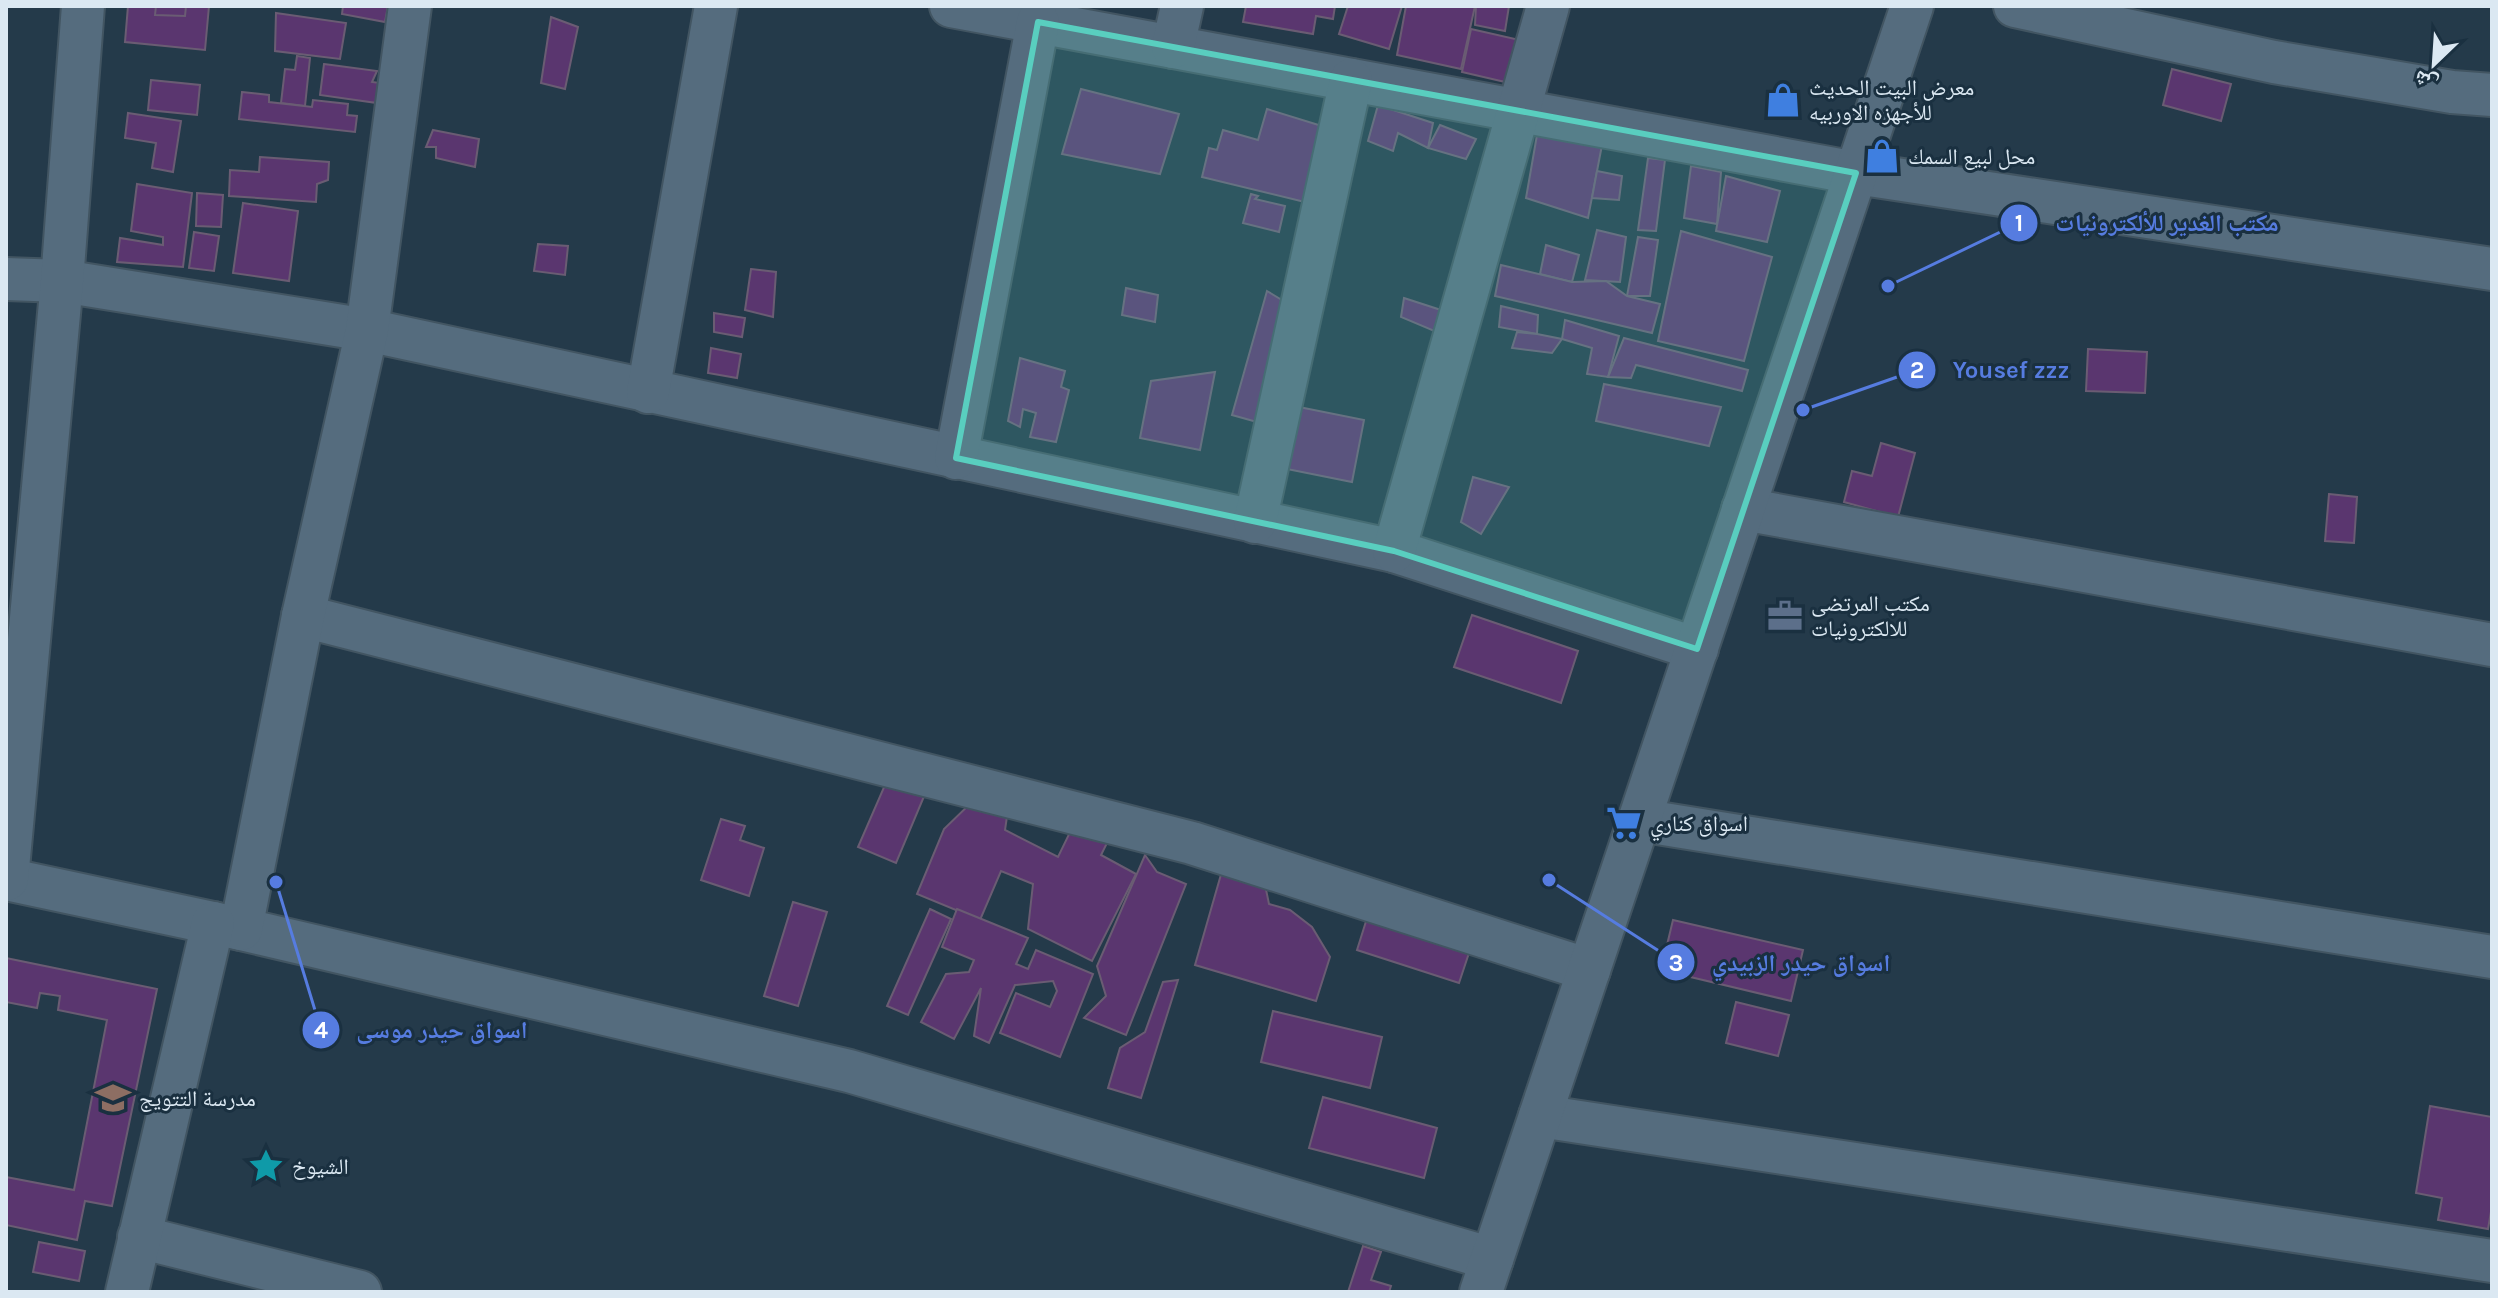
<svg xmlns="http://www.w3.org/2000/svg" width="2498" height="1298" font-family="Karla,'Noto Naskh Arabic',sans-serif">
  <style>
    .building { fill: #5a366f; stroke: #6a5c73; stroke-width: 2 }
    .lines { fill: none; stroke-linecap: round; stroke-linejoin: round }
    .minor-casing { stroke: #425562; stroke-width: 46 }
    .minor { stroke: #556c7e; stroke-width: 42 }
    .marked { fill: #59cebf; fill-opacity: 0.2; stroke: #59cebf; stroke-width: 6; stroke-linejoin: round }
    .labels { text-anchor: middle; stroke-width: 6; stroke-linejoin: round; paint-order: stroke }
    .poi-label { font-size: 22px; fill: #dbe8f2; stroke: #1a3040; text-anchor: start }
    .leader { fill: none; stroke: #567ce0; stroke-width: 3 }
    .callout-dot { fill: #567ce0; stroke: #1a3040; stroke-width: 3 }
    .mark-label { font-size: 24px; text-anchor: middle; font-weight: bold; fill: #fff }
    .callout-label { font-size: 24px; text-anchor: middle; font-weight: bold; fill: #567ce0; stroke: #1a3040; stroke-width: 6; stroke-linejoin: round; paint-order: stroke }
  </style>
  <rect width="100%" height="100%" fill="#243a4a"/>
  <g class="building">
    <polygon points="128,6 209,6 205,50 125,42"/>
    <polygon points="156,6 186,6 185,16 155,15"/>
    <polygon points="343,6 388,6 385,22 342,14"/>
    <polygon points="1246,6 1335,6 1333,19 1316,16 1313,34 1243,22"/>
    <polygon points="1348,6 1402,6 1389,49 1339,34"/>
    <polygon points="1406,6 1475,6 1461,69 1397,55"/>
    <polygon points="1476,6 1509,6 1505,31 1475,25"/>
    <polygon points="276,13 346,23 340,59 275,51"/>
    <polygon points="551,17 578,27 565,89 541,83"/>
    <polygon points="1471,29 1528,42 1518,85 1462,72"/>
    <polygon points="297,56 310,58 305,106 281,103 285,69 295,70"/>
    <polygon points="324,64 377,71 372,82 380,83 377,103 320,95"/>
    <polygon points="2172,69 2231,84 2221,121 2163,105"/>
    <polygon points="151,80 200,85 197,115 148,110"/>
    <polygon points="1081,89 1179,114 1160,174 1062,154"/>
    <polygon points="242,92 269,95 269,102 312,107 313,100 348,104 347,115 357,116 355,132 239,119"/>
    <polygon points="1378,105 1433,123 1428,148 1398,133 1393,151 1368,141"/>
    <polygon points="1267,109 1325,127 1309,203 1202,177 1209,148 1217,150 1223,130 1258,140"/>
    <polygon points="128,113 181,121 173,172 152,168 156,143 125,138"/>
    <polygon points="1440,125 1476,139 1466,159 1428,148"/>
    <polygon points="433,130 479,139 475,167 436,158 436,147 426,147"/>
    <polygon points="1537,135 1602,145 1588,218 1526,198"/>
    <polygon points="260,157 329,162 328,180 317,184 316,202 229,196 230,170 259,172"/>
    <polygon points="1648,158 1665,160 1656,231 1638,230"/>
    <polygon points="1691,166 1721,172 1717,224 1684,218"/>
    <polygon points="1597,171 1622,176 1619,200 1592,198"/>
    <polygon points="1726,176 1780,191 1767,242 1716,231"/>
    <polygon points="137,184 192,193 183,267 117,262 120,238 163,245 163,237 131,231"/>
    <polygon points="197,193 223,195 221,227 196,226"/>
    <polygon points="1251,194 1258,196 1255,199 1285,206 1279,232 1243,223"/>
    <polygon points="243,203 298,211 289,281 233,273"/>
    <polygon points="1597,230 1626,237 1620,282 1585,280"/>
    <polygon points="1681,231 1772,257 1744,361 1658,341"/>
    <polygon points="194,232 219,236 214,271 189,268"/>
    <polygon points="1638,237 1658,240 1650,296 1627,296"/>
    <polygon points="538,244 568,246 565,275 534,271"/>
    <polygon points="1546,245 1579,255 1572,282 1540,274"/>
    <polygon points="1501,265 1572,282 1606,281 1627,296 1660,304 1652,333 1495,296"/>
    <polygon points="751,269 776,272 773,317 745,310"/>
    <polygon points="1126,288 1158,295 1155,322 1122,315"/>
    <polygon points="1267,291 1290,305 1257,422 1232,415"/>
    <polygon points="1404,298 1447,312 1439,333 1401,317"/>
    <polygon points="1501,306 1538,315 1537,334 1499,327"/>
    <polygon points="714,313 745,318 742,337 714,332"/>
    <polygon points="1565,320 1619,336 1608,377 1587,374 1592,348 1562,339"/>
    <polygon points="1517,332 1537,334 1562,339 1552,353 1512,348"/>
    <polygon points="1624,338 1748,370 1742,391 1636,365 1631,378 1608,377"/>
    <polygon points="711,348 741,354 737,378 708,373"/>
    <polygon points="2088,349 2147,352 2145,393 2086,391"/>
    <polygon points="1020,358 1065,371 1061,387 1069,390 1056,442 1030,437 1036,413 1023,409 1020,427 1008,421"/>
    <polygon points="1215,372 1200,450 1140,438 1151,381"/>
    <polygon points="1604,384 1721,407 1709,446 1596,421"/>
    <polygon points="1289,405 1364,420 1352,482 1277,467"/>
    <polygon points="1881,443 1915,453 1898,517 1844,502 1852,471 1872,476"/>
    <polygon points="1473,477 1509,487 1481,534 1461,522"/>
    <polygon points="2329,494 2357,497 2354,543 2325,541"/>
    <polygon points="1472,615 1578,651 1561,703 1454,667"/>
    <polygon points="888,778 925,794 896,863 858,847"/>
    <polygon points="976,798 1009,803 1005,830 1058,857 1074,824 1108,841 1101,855 1136,874 1092,961 1028,929 1033,884 1001,871 980,920 917,894 944,829"/>
    <polygon points="721,819 745,826 740,840 764,848 749,896 701,880"/>
    <polygon points="1145,855 1157,872 1186,884 1126,1035 1084,1018 1106,996 1097,966"/>
    <polygon points="1224,864 1263,875 1269,904 1290,910 1312,927 1330,957 1316,1001 1195,965"/>
    <polygon points="793,902 827,912 798,1006 764,996"/>
    <polygon points="930,909 951,919 908,1015 887,1006"/>
    <polygon points="957,909 1028,938 1016,964 1028,969 1036,950 1093,974 1060,1057 1000,1033 1016,993 1050,1007 1057,991 1053,981 1015,985 989,1043 974,1036 981,988 954,1039 921,1022 946,974 969,972 974,960 942,947"/>
    <polygon points="1368,915 1471,947 1459,983 1357,950"/>
    <polygon points="1673,920 1803,950 1791,1001 1661,970"/>
    <polygon points="6,958 157,989 112,1206 85,1201 77,1240 6,1225 6,1177 74,1190 107,1020 58,1010 60,996 40,993 37,1008 6,1002"/>
    <polygon points="1178,980 1141,1098 1108,1088 1120,1048 1145,1032 1163,982"/>
    <polygon points="1736,1002 1789,1015 1778,1056 1726,1043"/>
    <polygon points="1273,1011 1382,1037 1370,1088 1261,1062"/>
    <polygon points="1323,1097 1437,1128 1424,1178 1309,1148"/>
    <polygon points="2430,1106 2492,1117 2492,1206 2488,1229 2438,1220 2442,1198 2416,1193"/>
    <polygon points="39,1242 85,1251 79,1281 33,1272"/>
    <polygon points="1363,1246 1381,1252 1371,1280 1391,1286 1389,1292 1348,1292"/>
  </g>
  <g class="lines">
    <g class="minor-casing">
      <g id="minor">
        <polyline points="951,6 1856,173 2492,269"/>
        <polyline points="2015,6 2274,62 2452,92 2492,95"/>
        <polyline points="1173,47 1182,6"/>
        <polyline points="6,279 62,281 367,330 1394,551 1697,649"/>
        <polyline points="648,392 716,6"/>
        <polyline points="956,458 1038,22"/>
        <polyline points="1743,509 2492,645"/>
        <polyline points="1255,522 1351,80"/>
        <polyline points="1394,551 1548,6"/>
        <polyline points="303,616 1192,843 1589,970"/>
        <polyline points="1639,820 2492,957"/>
        <polyline points="6,879 241,929 849,1071 1492,1259"/>
        <polyline points="7,879 62,281 83,6"/>
        <polyline points="241,929 303,616 367,330 410,6"/>
        <polyline points="1540,1116 2492,1261"/>
        <polyline points="139,1237 360,1292"/>
        <polyline points="127,1292 213,923"/>
        <polyline points="1481,1292 1912,6"/>
      </g>
    </g>
    <use href="#minor" class="minor"/>
  </g>
  <path class="marked" d="M 1038,22 L 1856,173 L 1697,649 L 1394,551 L 956,458 Z"/>
  <defs>
    <g id="shop-bare" transform="scale(2.76)"><path d="M-5-2.5h2.3a2.7 3.5 0 0 1 5.4 0H5L5.5 6h-11ZM-1.5-2.5h3a1.5 2.3 0 0 0-3 0Z" fill="#3f7fe0" stroke="#1a3040" stroke-width="2.5" paint-order="stroke"/></g>
    <g id="office-bare" transform="scale(2.76)"><path d="M-6-3h4V-5.5h4V-3h4V5H-6ZM-1-4.5V-3h2v-1.5ZM-6 0V1H6V0Z" fill="#5c6f8a" stroke="#1a3040" stroke-width="2.5" paint-order="stroke"/></g>
    <g id="supermarket-bare" transform="scale(2.76)"><path d="M-6-5.5h2.5l.6 2H6L4.5 2H-2.5L-4.4-4H-6ZM-1.5 3.2a1.3 1.3 0 1 0 .1 0ZM3 3.2a1.3 1.3 0 1 0 .1 0Z" fill="#3f7fe0" stroke="#1a3040" stroke-width="2.5" paint-order="stroke"/></g>
    <g id="school-bare" transform="scale(2.76)"><path d="M0-5L7-2L0 1L-7-2ZM-4 1L0 2.5L4 1V4Q0 6-4 4Z" fill="#8d6e63" stroke="#1a3040" stroke-width="2.5" paint-order="stroke"/></g>
    <g id="sight-bare" transform="scale(2.76)"><path d="M0-6L1.8-2.2L6-1.7L2.9 1.2L3.7 5.4L0 3.3L-3.7 5.4L-2.9 1.2L-6-1.7L-1.8-2.2Z" fill="#0f9aa8" stroke="#1a3040" stroke-width="2.5" paint-order="stroke"/></g>
  </defs>
  <g fill-rule="evenodd">
    <use href="#shop-bare" x="1783" y="100"/>
    <use href="#shop-bare" x="1882" y="156"/>
    <use href="#office-bare" x="1785" y="616"/>
    <use href="#supermarket-bare" x="1624" y="823"/>
    <use href="#school-bare" x="113" y="1098"/>
    <use href="#sight-bare" x="266" y="1166"/>
  </g>
  <g class="labels">
    <g class="poi-label">
      <text x="1809" y="95">معرض البيت الحديث<tspan x="1809" dy="25">للأجهزه الاوربيه</tspan></text>
      <text x="1908" y="164">محل لبيع السمك</text>
      <text x="1811" y="611">مكتب المرتضى<tspan x="1811" dy="25">للالكترونيات</tspan></text>
      <text x="1650" y="831">اسواق كناري</text>
      <text x="139" y="1106">مدرسة التتويج</text>
      <text x="292" y="1174">الشيوخ</text>
    </g>
  </g>
  <path class="leader" d="M1888 286L2019 223M1803 410L1917 370M1549 880L1676 962M276 882L321 1030"/>
  <g class="callout-dot">
    <circle cx="1888" cy="286" r="8"/>
    <circle cx="1803" cy="410" r="8"/>
    <circle cx="1549" cy="880" r="8"/>
    <circle cx="276" cy="882" r="8"/>
    <circle cx="2019" cy="223" r="20"/>
    <circle cx="1917" cy="370" r="20"/>
    <circle cx="1676" cy="962" r="20"/>
    <circle cx="321" cy="1030" r="20"/>
  </g>
  <g class="mark-label">
    <text x="2019" y="231">1</text>
    <text x="1917" y="378">2</text>
    <text x="1676" y="971">3</text>
    <text x="321" y="1038">4</text>
  </g>
  <g class="callout-label">
    <text x="2167" y="231">مكتب الغدير للألكترونيات</text>
    <text x="2011" y="378">Yousef zzz</text>
    <text x="1801" y="971">اسواق حيدر الزبيدي</text>
    <text x="442" y="1038">اسواق حيدر موسى</text>
  </g>
  <rect width="2498" height="1298" fill="none" stroke="#dbe8f2" stroke-width="16"/>
  <g transform="translate(2434 64) rotate(205)" stroke="#1a3040" stroke-width="6" paint-order="stroke">
  <path d="M0-6L14 30L0 20L-14 30Z" fill="#dbe8f2"/>
  <text y="-12" font-size="22" font-weight="bold" text-anchor="middle" fill="#dbe8f2">ش</text>
  </g>
</svg>
